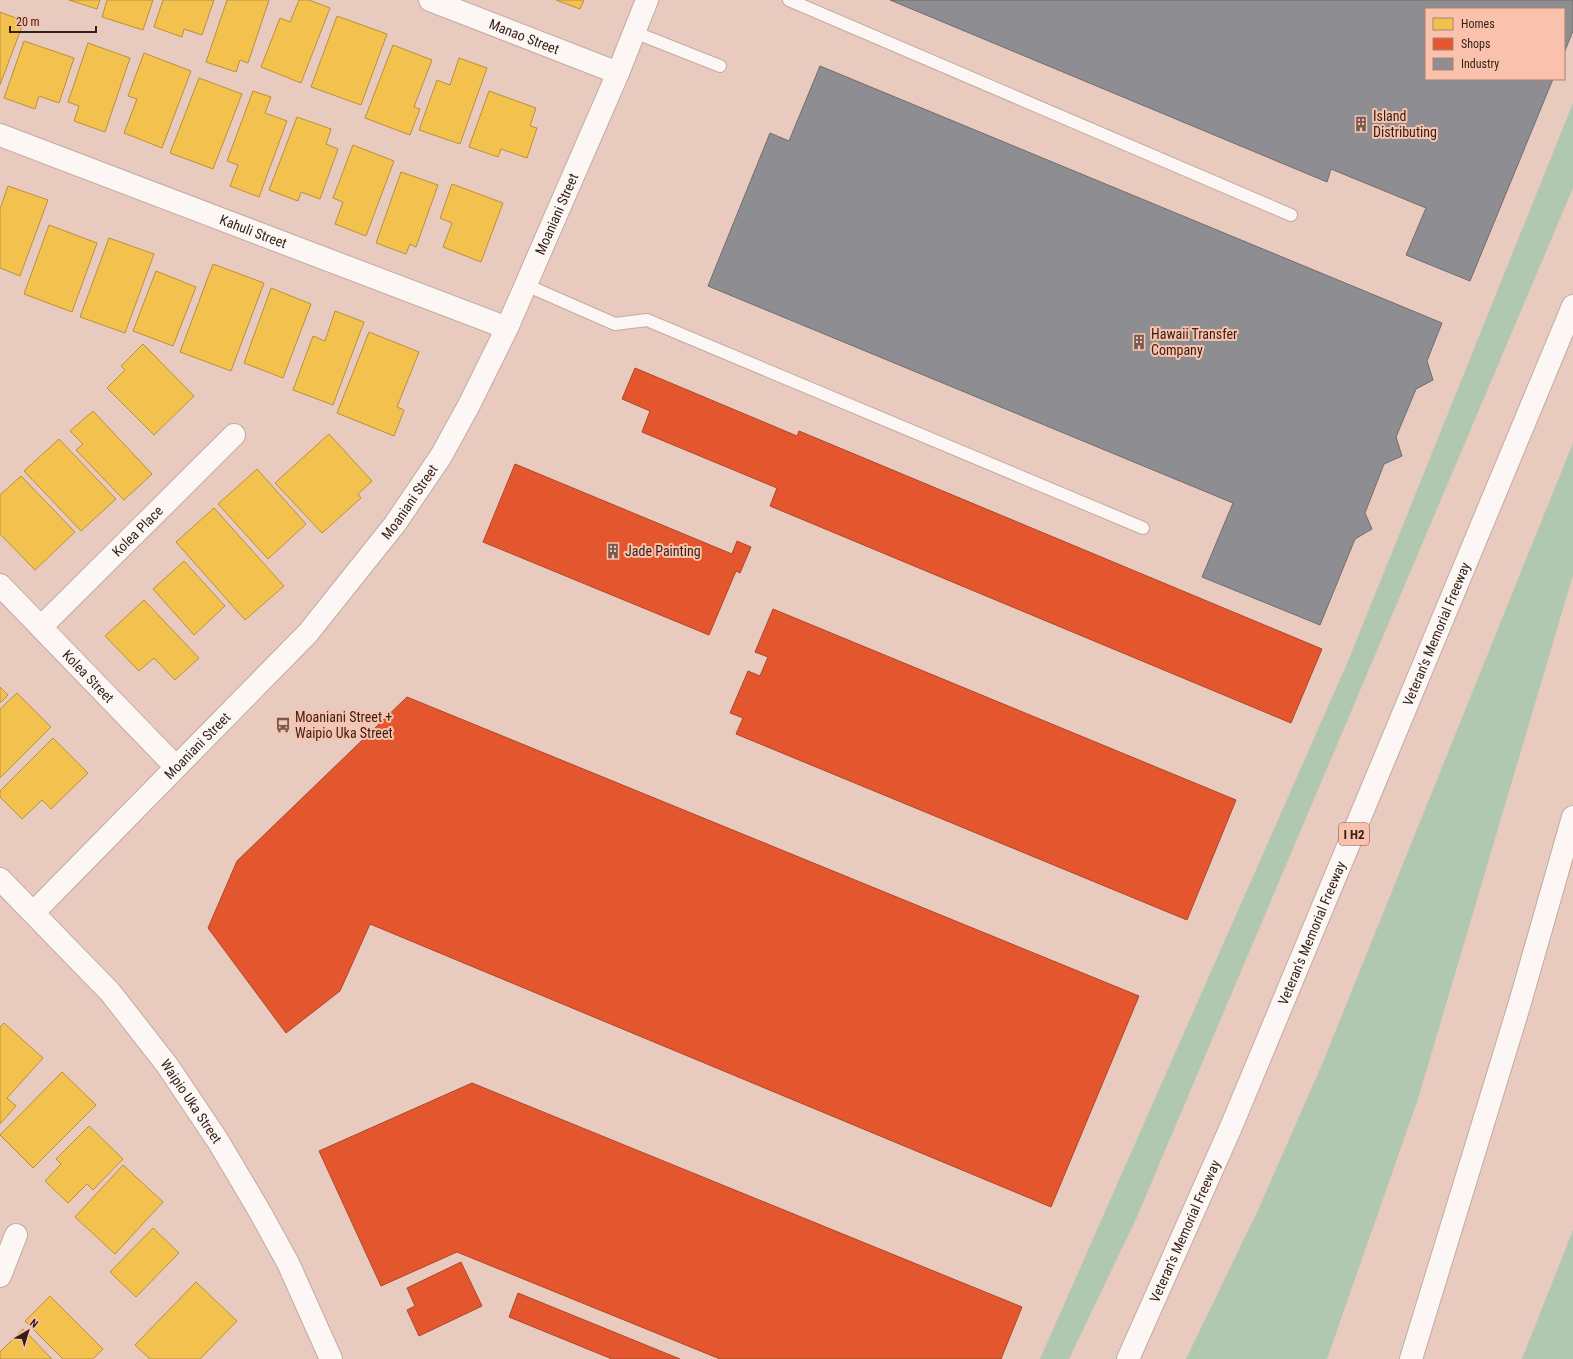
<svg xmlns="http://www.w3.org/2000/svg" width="1573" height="1359" font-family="'Roboto Condensed',sans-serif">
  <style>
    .green { fill: #b0c8b0 }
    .homes { fill: #f2c14e; stroke: #b9903e }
    .shops { fill: #e4572e; stroke: #af4627 }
    .industry { fill: #8d8d92; stroke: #726c6d }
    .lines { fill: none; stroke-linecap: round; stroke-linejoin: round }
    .lane-casing { stroke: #c2aba2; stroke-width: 14 }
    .street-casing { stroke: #c2aba2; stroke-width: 24 }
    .secondary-casing { stroke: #c2aba2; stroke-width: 24 }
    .highway-casing { stroke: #c2aba2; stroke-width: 24 }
    .lane { stroke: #fcf7f5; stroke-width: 12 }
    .street { stroke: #fcf7f5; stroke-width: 22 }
    .secondary { stroke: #fcf7f5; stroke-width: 22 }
    .highway { stroke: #fcf7f5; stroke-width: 22 }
    .labels { text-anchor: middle; stroke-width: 4; stroke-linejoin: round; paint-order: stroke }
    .shield { fill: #fac2ac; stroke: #6f5044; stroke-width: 1 }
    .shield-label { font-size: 13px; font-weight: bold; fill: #341f17 }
    .street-label { font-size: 14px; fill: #341f17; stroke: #fac2ac }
    .poi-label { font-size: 14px; fill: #341f17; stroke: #fac2ac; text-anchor: start }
  </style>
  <rect width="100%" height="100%" fill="#e8cabe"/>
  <g class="green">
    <polygon points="1573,103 1573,188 1136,1219 1069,1359 1040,1359 1349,659"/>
    <polygon points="1573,443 1573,575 1418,1099 1327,1359 1186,1359 1259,1208 1323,1062"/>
    <polygon points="1573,1230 1573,1359 1522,1359"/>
  </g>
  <g class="homes">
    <polygon points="69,0 100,0 97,9"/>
    <polygon points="107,0 153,0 143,30 102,17"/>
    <polygon points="163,0 214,0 202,35 184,29 182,37 154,27"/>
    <polygon points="227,0 269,0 248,63 240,60 236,72 206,62"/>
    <polygon points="299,0 309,0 330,8 301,83 261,67 280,18 290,22"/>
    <polygon points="556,0 584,0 580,9"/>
    <polygon points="0,12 24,21 0,85"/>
    <polygon points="337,16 387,34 361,105 311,87"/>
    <polygon points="24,41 74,58 59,103 39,96 35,109 4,98"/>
    <polygon points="88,43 130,58 105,132 74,121 79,106 68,102"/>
    <polygon points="393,45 432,60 414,107 420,109 410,135 365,118"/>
    <polygon points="144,53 191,71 162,148 124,133 137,99 128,96"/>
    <polygon points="459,58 487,68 460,144 419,130 437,80 450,85"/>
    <polygon points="199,78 242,94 213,169 170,153"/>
    <polygon points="253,91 271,97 265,113 287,121 259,197 230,186 238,165 227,161"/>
    <polygon points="489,91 536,108 530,126 537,128 527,158 501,149 498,157 469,147"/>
    <polygon points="297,117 331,129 326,144 338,149 320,199 301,192 298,201 269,190"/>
    <polygon points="353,145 394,161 366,236 335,224 343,202 333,198"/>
    <polygon points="401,172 438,185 416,247 410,244 406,254 376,243"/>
    <polygon points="452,184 503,203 481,262 443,247 452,223 440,218"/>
    <polygon points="8,186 48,200 20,276 0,268 0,209"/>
    <polygon points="49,225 97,243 72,312 24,294"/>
    <polygon points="109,238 154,254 125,333 80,317"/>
    <polygon points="213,264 264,283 231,371 180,352"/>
    <polygon points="156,271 196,287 173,346 133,331"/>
    <polygon points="271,288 311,304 283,378 244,363"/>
    <polygon points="335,311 364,322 333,405 293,390 313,336 325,341"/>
    <polygon points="369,332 419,352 397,407 404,410 394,436 337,413"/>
    <polygon points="143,344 194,396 154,435 107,388 125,370 121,366"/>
    <polygon points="93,411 152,474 124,500 76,450 83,444 70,431"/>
    <polygon points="329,434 372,481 358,494 361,498 322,533 275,483"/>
    <polygon points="59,439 116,499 81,531 24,471"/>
    <polygon points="257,469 306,524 268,559 218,504"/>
    <polygon points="21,476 75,532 35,570 0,534 0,495"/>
    <polygon points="214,508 284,586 245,620 176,542"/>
    <polygon points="184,561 225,606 194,635 153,589"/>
    <polygon points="144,600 199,658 175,680 154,658 139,671 105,636"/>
    <polygon points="0,687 8,695 0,703"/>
    <polygon points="17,693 51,727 0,778 0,709"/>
    <polygon points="53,738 88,773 51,809 42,800 22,819 0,797 0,791"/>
    <polygon points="4,1023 43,1058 7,1098 16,1106 0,1124 0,1027"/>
    <polygon points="62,1072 96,1105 33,1168 0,1135"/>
    <polygon points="89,1126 123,1159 93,1190 87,1184 68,1203 45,1181 61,1164 56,1159"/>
    <polygon points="123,1165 163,1202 115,1254 75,1217"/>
    <polygon points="153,1228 179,1253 136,1297 110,1272"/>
    <polygon points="196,1282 237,1321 200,1359 150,1359 135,1345"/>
    <polygon points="50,1296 103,1349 93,1359 63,1359 25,1321"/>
    <polygon points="23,1329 52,1359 0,1359 0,1352"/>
  </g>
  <g class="shops">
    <polygon points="635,368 797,436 799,431 1322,649 1291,723 770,506 777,488 642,432 650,411 622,399"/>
    <polygon points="515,464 732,554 737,541 751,547 740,573 736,571 709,635 483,542"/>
    <polygon points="773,609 1236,800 1187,920 736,734 743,718 730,713 748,671 760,676 768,657 755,652"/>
    <polygon points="407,697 1139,996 1051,1207 370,924 340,991 286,1033 208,928 237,861"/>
    <polygon points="472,1083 1022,1307 1001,1359 720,1359 457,1252 381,1286 319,1151"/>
    <polygon points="461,1262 482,1306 419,1336 407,1310 415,1306 407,1288"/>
    <polygon points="518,1293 680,1359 612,1359 509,1317"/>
  </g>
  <g class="industry">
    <polygon points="890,0 1573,0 1573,31 1564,53 1564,9 1426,9 1426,79 1553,79 1470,281 1406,255 1426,208 1331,169 1327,182"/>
    <polygon points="820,66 1442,323 1427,361 1433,380 1416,389 1396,437 1402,456 1384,464 1365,513 1372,529 1355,539 1320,625 1202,577 1233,503 708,286 770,133 789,141"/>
  </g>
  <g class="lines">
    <g class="lane-casing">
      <g id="lane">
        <polyline points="789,0 1291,215"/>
        <polyline points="634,32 720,66"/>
        <polyline points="526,285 615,324 647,320 1143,528"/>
      </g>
    </g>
    <g class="street-casing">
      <g id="street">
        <path id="s1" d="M 430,0 L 618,73"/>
        <path id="s2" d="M 0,135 L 507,328"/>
        <path id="s3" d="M 0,585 L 176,767"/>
        <path id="s4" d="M 41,627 L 234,435"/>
        <polyline points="0,1276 16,1235"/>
      </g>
    </g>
    <g class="secondary-casing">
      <g id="secondary">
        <path id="s5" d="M 0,879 L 110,992 L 167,1065 L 218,1141 L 260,1212 L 288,1263 L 331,1359"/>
        <path id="s6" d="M 34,912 L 308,633 L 395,524 L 441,456 L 469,405 L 507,328 L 618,73 L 647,0"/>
      </g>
    </g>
    <g class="highway-casing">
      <g id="highway">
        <path id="s7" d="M 1128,1359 L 1231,1127 L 1573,306"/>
        <polyline points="1411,1359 1519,1006 1573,817"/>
      </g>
    </g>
    <use href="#lane" class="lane"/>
    <use href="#street" class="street"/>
    <use href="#secondary" class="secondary"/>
    <use href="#highway" class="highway"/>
  </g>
  <defs>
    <g id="building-bare" transform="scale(1.2)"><path d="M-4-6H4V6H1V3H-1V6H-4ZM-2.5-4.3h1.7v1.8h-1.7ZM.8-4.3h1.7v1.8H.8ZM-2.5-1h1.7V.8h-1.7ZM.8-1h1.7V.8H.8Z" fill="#735b51" stroke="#fac2ac" stroke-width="2.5" paint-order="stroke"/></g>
    <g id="bus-bare" transform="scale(1.2)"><path d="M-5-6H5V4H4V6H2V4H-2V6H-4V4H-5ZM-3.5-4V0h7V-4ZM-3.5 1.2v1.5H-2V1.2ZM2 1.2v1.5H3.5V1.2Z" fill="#735b51" stroke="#fac2ac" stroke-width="2.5" paint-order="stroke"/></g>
  </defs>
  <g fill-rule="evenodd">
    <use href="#building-bare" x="1361" y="124"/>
    <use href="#building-bare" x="1139" y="342"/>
    <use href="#building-bare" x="613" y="551"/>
    <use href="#bus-bare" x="283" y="725"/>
  </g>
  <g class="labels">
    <rect class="shield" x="1339" y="823" width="30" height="22" rx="3"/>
    <g class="shield-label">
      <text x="1354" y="839">I H2</text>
    </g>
    <g class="street-label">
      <text dy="5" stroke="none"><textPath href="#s1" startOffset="101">Manao Street</textPath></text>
      <text dy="5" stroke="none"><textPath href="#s6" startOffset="881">Moaniani Street</textPath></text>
      <text dy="5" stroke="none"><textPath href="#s2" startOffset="271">Kahuli Street</textPath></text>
      <text dy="5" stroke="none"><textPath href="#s6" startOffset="557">Moaniani Street</textPath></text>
      <text dy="5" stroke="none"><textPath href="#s4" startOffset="136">Kolea Place</textPath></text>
      <text dy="5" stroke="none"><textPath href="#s7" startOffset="788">Veteran's Memorial Freeway</textPath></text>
      <text dy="5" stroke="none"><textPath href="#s3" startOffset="127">Kolea Street</textPath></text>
      <text dy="5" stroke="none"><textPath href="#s6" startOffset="233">Moaniani Street</textPath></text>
      <text dy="5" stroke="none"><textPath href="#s7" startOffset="464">Veteran's Memorial Freeway</textPath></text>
      <text dy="5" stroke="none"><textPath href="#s5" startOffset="294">Waipio Uka Street</textPath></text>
      <text dy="5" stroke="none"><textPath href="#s7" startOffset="140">Veteran's Memorial Freeway</textPath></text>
    </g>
    <g class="poi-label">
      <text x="1373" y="121">Island<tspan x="1373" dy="16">Distributing</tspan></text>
      <text x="1151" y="339">Hawaii Transfer<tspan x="1151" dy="16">Company</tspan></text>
      <text x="625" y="556">Jade Painting</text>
      <text x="295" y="722">Moaniani Street +<tspan x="295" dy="16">Waipio Uka Street</tspan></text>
    </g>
  </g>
  <rect x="1425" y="8" width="140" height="72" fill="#fac2ac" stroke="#ab8170"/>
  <rect x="1433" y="18" width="20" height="12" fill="#f2c14e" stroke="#ab8170"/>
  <text x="1461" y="28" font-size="12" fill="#341f17">Homes</text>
  <rect x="1433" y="38" width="20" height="12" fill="#e4572e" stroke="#ab8170"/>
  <text x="1461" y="48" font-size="12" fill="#341f17">Shops</text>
  <rect x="1433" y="58" width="20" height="12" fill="#8d8d92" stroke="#ab8170"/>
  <text x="1461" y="68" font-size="12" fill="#341f17">Industry</text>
  <g transform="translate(28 1331) rotate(38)" stroke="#fac2ac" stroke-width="3" paint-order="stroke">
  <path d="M0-3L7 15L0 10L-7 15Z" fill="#341f17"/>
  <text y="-6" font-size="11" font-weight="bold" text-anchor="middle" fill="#341f17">N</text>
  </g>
  <path d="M10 26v6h86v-6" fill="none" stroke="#341f17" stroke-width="2"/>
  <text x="16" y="26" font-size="12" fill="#341f17" stroke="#fac2ac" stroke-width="3" paint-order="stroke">20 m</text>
</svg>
